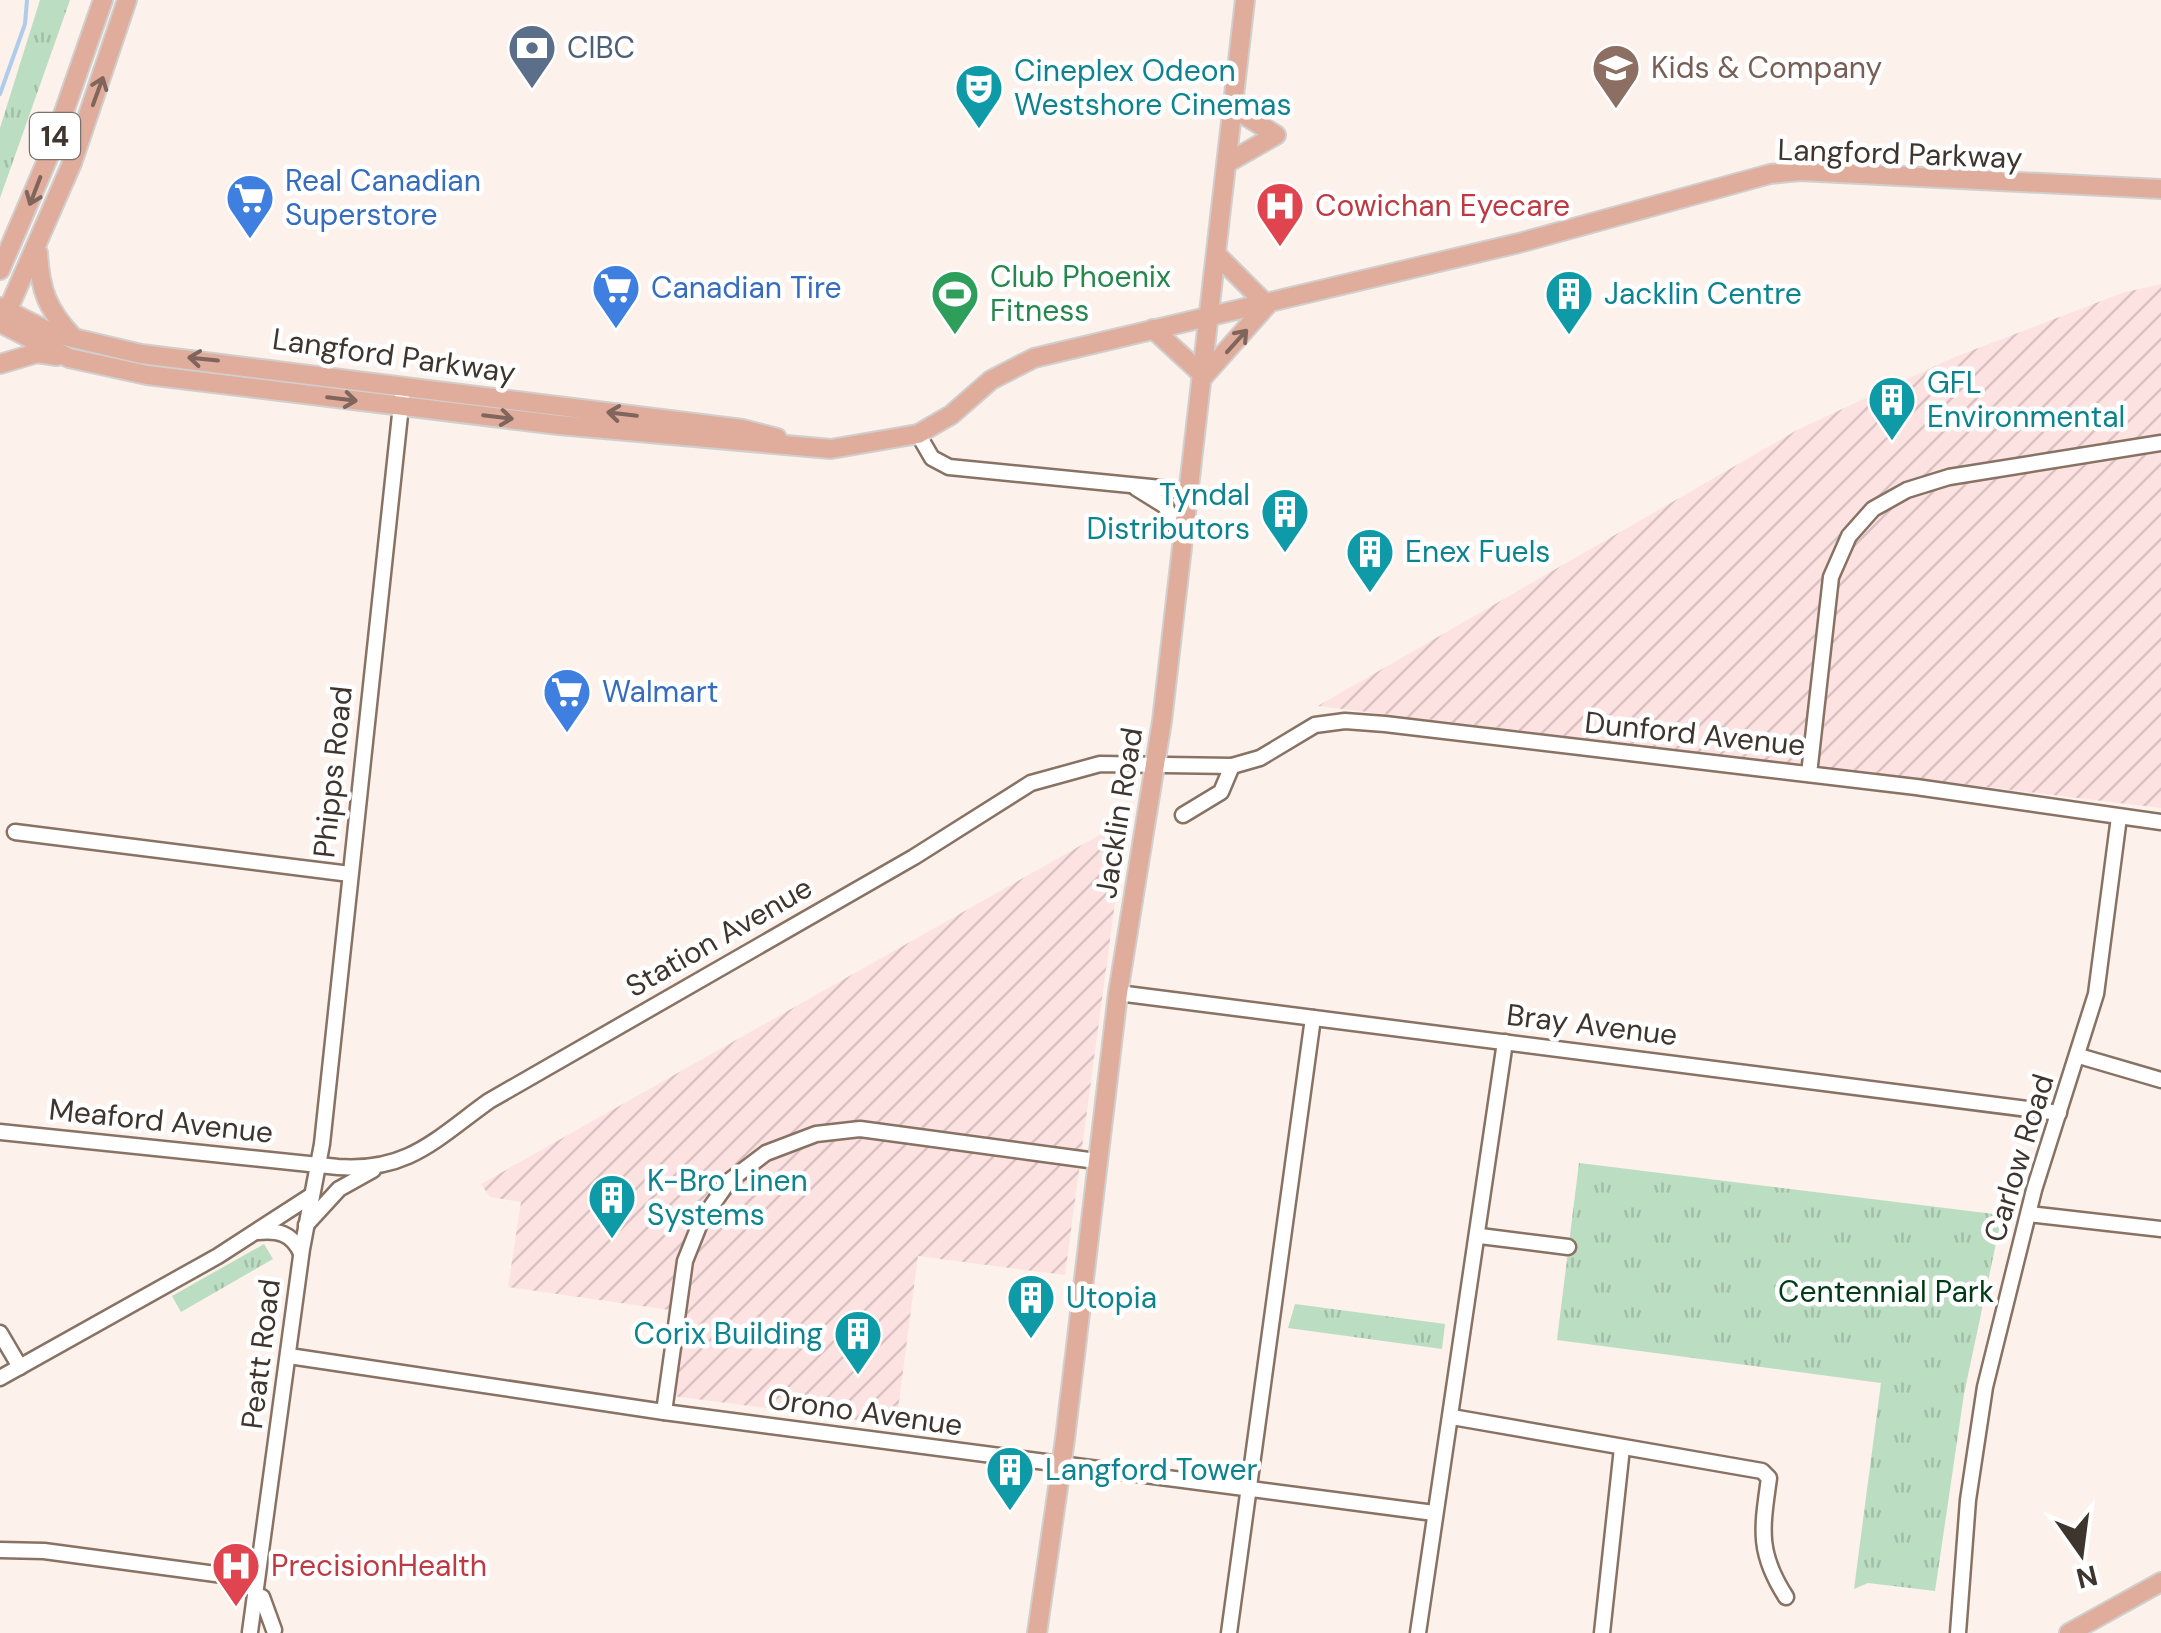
<svg xmlns="http://www.w3.org/2000/svg" width="2161" height="1633" font-family="'DM Sans',sans-serif">
  <style>
    .industrial { fill: url(#industrial-furrows) }
    .park { fill: url(#park-tufts) }
    .lines { fill: none; stroke-linecap: round; stroke-linejoin: round }
    .stream { stroke: #afcceb; stroke-width: 4 }
    .minor-casing { stroke: #887264; stroke-width: 19 }
    .major-casing { stroke: #d1cfcd; stroke-width: 22 }
    .minor { stroke: #fff; stroke-width: 14 }
    .major { stroke: #e0ac9c; stroke-width: 18 }
    .oneway { stroke: #7f655b }
    .labels { text-anchor: middle; stroke-width: 9; stroke-linejoin: round; paint-order: stroke }
    .shield { fill: #fff; stroke: #79726d; stroke-width: 2.5 }
    .shield-label { font-size: 28px; font-weight: bold; fill: #3f352f }
    .service-label { font-size: 30px; fill: #4e5e75; stroke: #fff; text-anchor: start }
    .education-label { font-size: 30px; fill: #785e54; stroke: #fff; text-anchor: start }
    .culture-label { font-size: 30px; fill: #0d838f; stroke: #fff; text-anchor: start }
    .street-label { font-size: 30px; fill: #3f352f; stroke: #fff }
    .shop-label { font-size: 30px; fill: #366cbe; stroke: #fff; text-anchor: start }
    .health-label { font-size: 30px; fill: #be3a42; stroke: #fff; text-anchor: start }
    .leisure-label { font-size: 30px; fill: #27864d; stroke: #fff; text-anchor: start }
    .park-label { font-size: 30px; fill: #003b17; stroke: #fff }
  </style>
  <defs>
    <pattern id="industrial-furrows" width="10" height="10" patternUnits="userSpaceOnUse" patternTransform="scale(2.5)"><rect width="10" height="10" fill="#fde2e2"/><path d="M-1 1l2-2M0 10L10 0M9 11l2-2" fill="none" stroke="#dac2c2"/></pattern>
    <pattern id="park-tufts" width="24" height="20" patternUnits="userSpaceOnUse" patternTransform="scale(2.5)"><rect width="24" height="20" fill="#bbddc1"/><path d="M3 7l-1-3M5 7V3M7 7l1-3M15 17l-1-3M17 17v-4M19 17l1-3" fill="none" stroke="#a2bea6"/></pattern>
  </defs>
  <rect width="100%" height="100%" fill="#fcf1eb"/>
  <g class="industrial">
    <polygon points="2161,284 2161,808 1318,706 1799,429 1955,357 2122,293"/>
    <polygon points="1126,820 1065,1275 918,1256 896,1425 673,1396 684,1312 508,1287 521,1202 490,1197 481,1184"/>
  </g>
  <g class="park">
    <polygon points="40,0 70,0 0,198 0,128"/>
    <polygon points="1579,1163 2002,1215 1964,1394 1935,1591 1868,1583 1854,1589 1881,1383 1557,1340"/>
    <polygon points="264,1244 273,1259 181,1312 172,1296"/>
    <polygon points="1295,1304 1445,1324 1442,1349 1288,1328"/>
  </g>
  <g class="lines">
    <polyline class="stream" points="0,94 25,24 27,0"/>
    <g class="minor-casing">
      <g id="minor">
        <polyline points="918,434 932,458 949,467 1191,491"/>
        <polyline points="1136,488 1165,506 1184,540"/>
        <polyline points="1809,774 1831,577 1849,536 1873,509 1907,490 1949,477 2161,443"/>
        <polyline points="1183,815 1221,792 1232,766"/>
        <polyline points="15,832 350,874"/>
        <polyline points="1118,993 2059,1113"/>
        <polyline points="2079,1056 2161,1080"/>
        <path d="M 0,1132 L 338,1167 C 408,1172 436,1139 489,1101 L 914,857 L 1031,783 L 1100,764 L 1232,766 L 1260,758 L 1315,725 L 1345,721 L 1385,724 L 1916,787 L 2161,822"/>
        <polyline points="2029,1214 2161,1229"/>
        <polyline points="306,1225 339,1189 373,1170"/>
        <path d="M 258,1232 C 278,1230 292,1233 301,1253"/>
        <polyline points="1480,1236 1568,1247"/>
        <polyline points="0,1333 20,1367"/>
        <polyline points="289,1356 664,1412 1434,1513"/>
        <polyline points="0,1378 218,1256 309,1197"/>
        <polyline points="664,1412 685,1261 701,1221 729,1181 766,1153 816,1134 860,1129 1096,1161"/>
        <path d="M 1452,1417 L 1762,1471 L 1769,1478 C 1762,1529 1757,1552 1786,1597"/>
        <polyline points="0,1550 44,1551 238,1577 254,1590"/>
        <polyline points="262,1597 274,1630"/>
        <polyline points="250,1632 302,1249 322,1144 402,396"/>
        <polyline points="1229,1633 1313,1018"/>
        <polyline points="1418,1633 1505,1042"/>
        <polyline points="1602,1633 1622,1448"/>
        <polyline points="1958,1633 1968,1500 1985,1387 2034,1190 2096,994 2119,817"/>
      </g>
    </g>
    <g class="major-casing">
      <g id="major">
        <polyline points="1227,163 1276,135 1233,108"/>
        <path d="M 38,253 C 40,291 48,310 73,337"/>
        <polyline points="1218,256 1267,305"/>
        <polyline points="0,270 48,158 103,0"/>
        <polyline points="0,307 52,333 141,354 742,429 777,438"/>
        <polyline points="3,321 72,163 127,0"/>
        <polyline points="0,323 69,358 147,375 559,425 831,449 918,434 951,415 991,380 1034,358 1519,243 1770,174 1800,171 2161,189"/>
        <polyline points="1153,329 1204,376"/>
        <polyline points="0,364 37,353 57,356"/>
        <polyline points="1204,376 1267,305"/>
        <polyline points="1037,1633 1065,1439 1118,993 1162,721 1245,0"/>
        <polyline points="2069,1633 2161,1582"/>
      </g>
    </g>
    <use href="#minor" class="minor"/>
    <use href="#major" class="major"/>
  </g>
  <defs><path id="oneway-shaft" d="M-6 0H5M1.5-3L5.5 0L1.5 3" fill="none" stroke-width="1.6" stroke-linecap="round" stroke-linejoin="round" transform="scale(2.5)"/></defs>
  <g class="oneway">
    <use href="#oneway-shaft" transform="translate(98 91) rotate(-70)"/>
    <use href="#oneway-shaft" transform="translate(35 191) rotate(111)"/>
    <use href="#oneway-shaft" transform="translate(1237 341) rotate(-48)"/>
    <use href="#oneway-shaft" transform="translate(203 359) rotate(-174)"/>
    <use href="#oneway-shaft" transform="translate(342 399) rotate(7)"/>
    <use href="#oneway-shaft" transform="translate(622 414) rotate(-173)"/>
    <use href="#oneway-shaft" transform="translate(498 417) rotate(7)"/>
  </g>
  <defs>
    <g id="bank-pin" transform="scale(2.5)"><path d="M0 17L-7.5 6A9.5 9.5 0 1 1 7.5 6Z" fill="#5c6f8a" stroke="#fff"/><path d="M-6-4H6V4H-6ZM0-2.3a2.3 2.3 0 1 0 0 4.6a2.3 2.3 0 1 0 0-4.6Z" fill="#fff"/></g>
    <g id="school-pin" transform="scale(2.5)"><path d="M0 17L-7.5 6A9.5 9.5 0 1 1 7.5 6Z" fill="#8d6e63" stroke="#fff"/><path d="M0-5L7-2L0 1L-7-2ZM-4 1L0 2.5L4 1V4Q0 6-4 4Z" fill="#fff"/></g>
    <g id="theatre-pin" transform="scale(2.5)"><path d="M0 17L-7.5 6A9.5 9.5 0 1 1 7.5 6Z" fill="#0f9aa8" stroke="#fff"/><path d="M-5-5.5Q0-4 5-5.5V0Q5 5 0 6Q-5 5-5 0ZM-3.3-2.5H-1v1.5H-3.3ZM1-2.5H3.3v1.5H1ZM-2.8 1Q0 5.5 2.8 1Z" fill="#fff"/></g>
    <g id="supermarket-pin" transform="scale(2.5)"><path d="M0 17L-7.5 6A9.5 9.5 0 1 1 7.5 6Z" fill="#3f7fe0" stroke="#fff"/><path d="M-6-5.5h2.5l.6 2H6L4.5 2H-2.5L-4.4-4H-6ZM-1.5 3.2a1.3 1.3 0 1 0 .1 0ZM3 3.2a1.3 1.3 0 1 0 .1 0Z" fill="#fff"/></g>
    <g id="hospital-pin" transform="scale(2.5)"><path d="M0 17L-7.5 6A9.5 9.5 0 1 1 7.5 6Z" fill="#e0444e" stroke="#fff"/><path d="M-5-5h3v3.5h4V-5h3V5h-3V1.5h-4V5h-3Z" fill="#fff"/></g>
    <g id="stadium-pin" transform="scale(2.5)"><path d="M0 17L-7.5 6A9.5 9.5 0 1 1 7.5 6Z" fill="#2e9e5b" stroke="#fff"/><path d="M0-5a6.5 5 0 1 0 0 10a6.5 5 0 1 0 0-10ZM-3.5-1.8h7v3.6h-7Z" fill="#fff"/></g>
    <g id="building-pin" transform="scale(2.5)"><path d="M0 17L-7.5 6A9.5 9.5 0 1 1 7.5 6Z" fill="#0f9aa8" stroke="#fff"/><path d="M-4-6H4V6H1V3H-1V6H-4ZM-2.5-4.3h1.7v1.8h-1.7ZM.8-4.3h1.7v1.8H.8ZM-2.5-1h1.7V.8h-1.7ZM.8-1h1.7V.8H.8Z" fill="#fff"/></g>
  </defs>
  <g fill-rule="evenodd">
    <use href="#bank-pin" x="532" y="48"/>
    <use href="#school-pin" x="1616" y="68"/>
    <use href="#theatre-pin" x="979" y="88"/>
    <use href="#supermarket-pin" x="250" y="198"/>
    <use href="#hospital-pin" x="1280" y="206"/>
    <use href="#supermarket-pin" x="616" y="288"/>
    <use href="#stadium-pin" x="955" y="294"/>
    <use href="#building-pin" x="1569" y="294"/>
    <use href="#building-pin" x="1892" y="400"/>
    <use href="#building-pin" x="1285" y="512"/>
    <use href="#building-pin" x="1370" y="552"/>
    <use href="#supermarket-pin" x="567" y="692"/>
    <use href="#building-pin" x="612" y="1198"/>
    <use href="#building-pin" x="1031" y="1298"/>
    <use href="#building-pin" x="858" y="1334"/>
    <use href="#building-pin" x="1010" y="1470"/>
    <use href="#hospital-pin" x="236" y="1566"/>
  </g>
  <g class="labels">
    <rect class="shield" x="30" y="113" width="50" height="46" rx="8"/>
    <g class="shield-label">
      <text x="55" y="146">14</text>
    </g>
    <g class="service-label">
      <text x="567" y="58">CIBC</text>
    </g>
    <g class="education-label">
      <text x="1651" y="78">Kids &amp; Company</text>
    </g>
    <g class="culture-label">
      <text x="1014" y="81">Cineplex Odeon<tspan x="1014" dy="34">Westshore Cinemas</tspan></text>
      <text x="1604" y="304">Jacklin Centre</text>
      <text x="1927" y="393">GFL<tspan x="1927" dy="34">Environmental</tspan></text>
      <text x="1250" y="505" text-anchor="end">Tyndal<tspan x="1250" dy="34">Distributors</tspan></text>
      <text x="1405" y="562">Enex Fuels</text>
      <text x="647" y="1191">K-Bro Linen<tspan x="647" dy="34">Systems</tspan></text>
      <text x="1066" y="1308">Utopia</text>
      <text x="823" y="1344" text-anchor="end">Corix Building</text>
      <text x="1045" y="1480">Langford Tower</text>
    </g>
    <g class="street-label">
      <text transform="translate(1900 154) rotate(2)" y="10">Langford Parkway</text>
      <text transform="translate(394 356) rotate(8)" y="10">Langford Parkway</text>
      <text transform="translate(1695 734) rotate(6)" y="10">Dunford Avenue</text>
      <text transform="translate(333 772) rotate(-84)" y="10">Phipps Road</text>
      <text transform="translate(1119 813) rotate(-81)" y="10">Jacklin Road</text>
      <text transform="translate(719 937) rotate(-30)" y="10">Station Avenue</text>
      <text transform="translate(1592 1025) rotate(7)" y="10">Bray Avenue</text>
      <text transform="translate(161 1121) rotate(6)" y="10">Meaford Avenue</text>
      <text transform="translate(2019 1158) rotate(-73)" y="10">Carlow Road</text>
      <text transform="translate(261 1354) rotate(-83)" y="10">Peatt Road</text>
      <text transform="translate(865 1412) rotate(8)" y="10">Orono Avenue</text>
    </g>
    <g class="shop-label">
      <text x="285" y="191">Real Canadian<tspan x="285" dy="34">Superstore</tspan></text>
      <text x="651" y="298">Canadian Tire</text>
      <text x="602" y="702">Walmart</text>
    </g>
    <g class="health-label">
      <text x="1315" y="216">Cowichan Eyecare</text>
      <text x="271" y="1576">PrecisionHealth</text>
    </g>
    <g class="leisure-label">
      <text x="990" y="287">Club Phoenix<tspan x="990" dy="34">Fitness</tspan></text>
    </g>
    <g class="park-label">
      <text x="1886" y="1302">Centennial Park</text>
    </g>
  </g>
  <g transform="translate(2081 1553) rotate(166)" stroke="#ffffff" stroke-width="8" paint-order="stroke">
  <path d="M0-8L18 38L0 25L-18 38Z" fill="#3f352f"/>
  <text y="-15" font-size="28" font-weight="bold" text-anchor="middle" fill="#3f352f">N</text>
  </g>
</svg>
